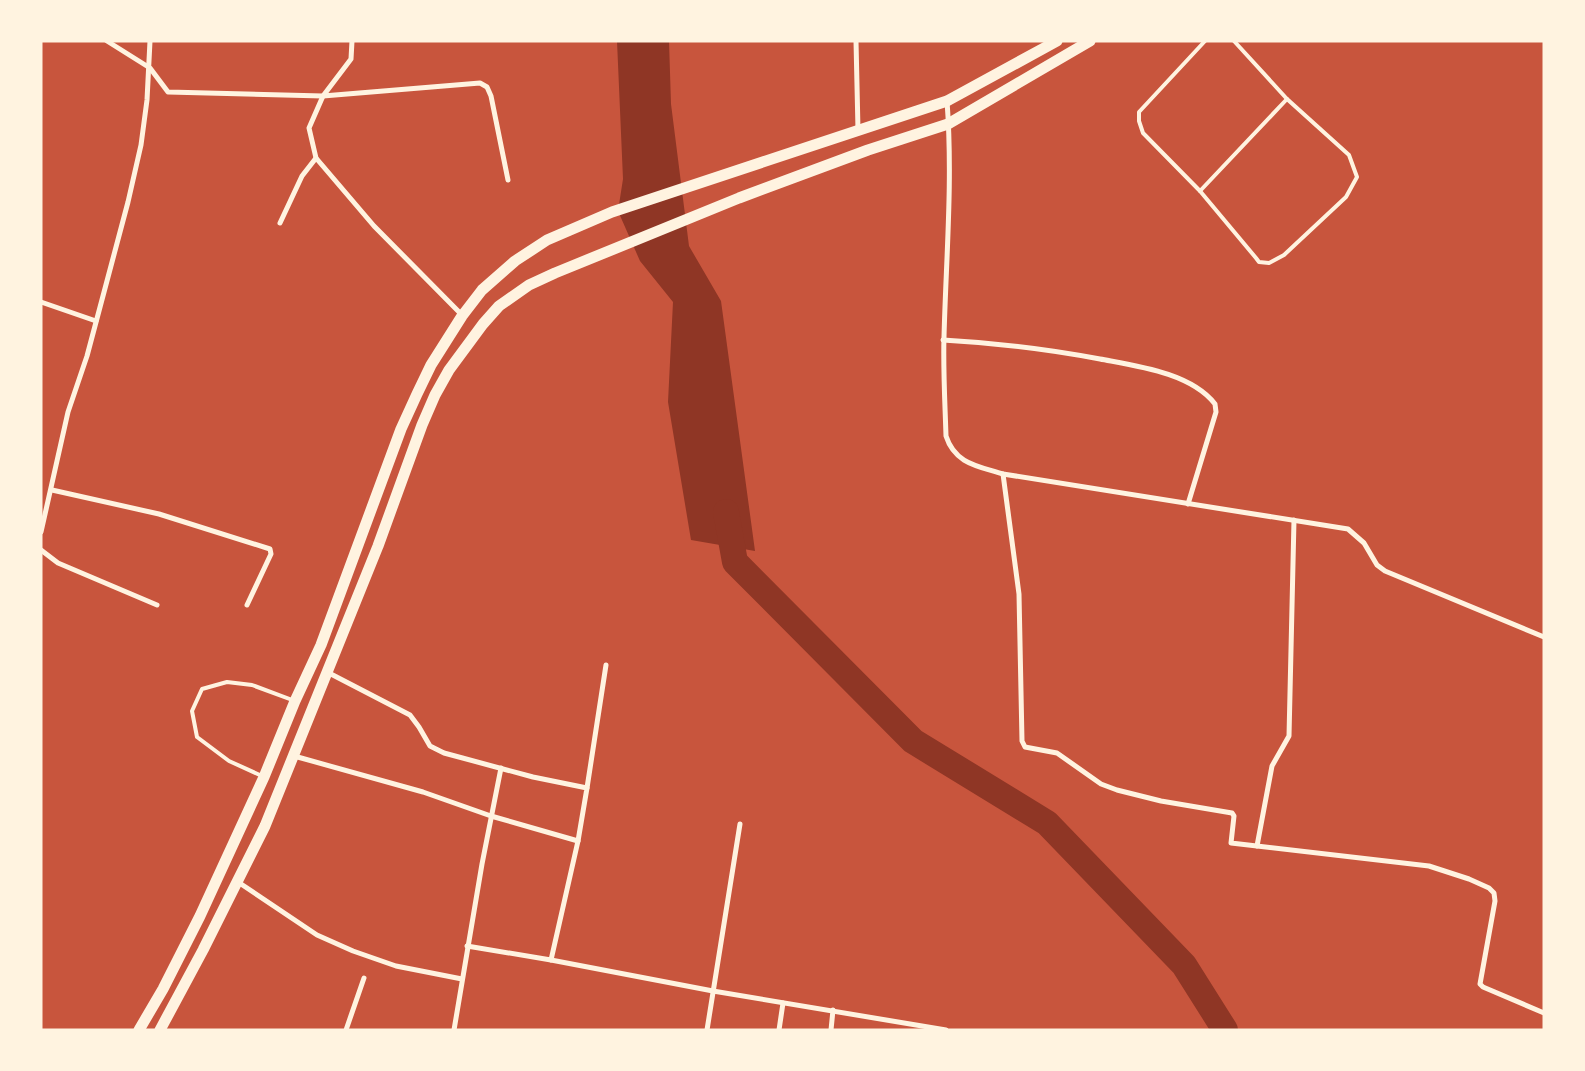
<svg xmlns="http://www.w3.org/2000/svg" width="1585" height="1071" font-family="'Fira Sans',sans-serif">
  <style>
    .water { fill: #8f3625 }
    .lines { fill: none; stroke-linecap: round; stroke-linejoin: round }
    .river { stroke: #8f3625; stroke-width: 26 }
    .service { stroke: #fff3e0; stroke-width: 4 }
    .minor { stroke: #fff3e0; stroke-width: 5 }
    .trunk { stroke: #fff3e0; stroke-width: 11 }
  </style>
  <rect width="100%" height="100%" fill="#c8553d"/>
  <polygon class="water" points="617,41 669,41 671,104 689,246 721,301 755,551 691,540 668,402 673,302 640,261 618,211 623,179"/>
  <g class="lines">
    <polyline class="river" points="726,512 735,562 913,741 1047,823 1184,965 1225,1030"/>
    <g class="service">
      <polyline points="1205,41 1139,112 1139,121 1143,133 1200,191 1256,258 1259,262 1269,263 1284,255 1346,197 1357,177 1349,155 1287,99 1234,41"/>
      <polyline points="1200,191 1287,99"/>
      <polyline points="262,776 229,761 197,737 192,711 202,689 227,682 252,685 295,701"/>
    </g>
    <g class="minor">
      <polyline points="107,41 150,68 168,92 323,96 480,83 487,87 491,96 508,180"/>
      <polyline points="352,41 351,59 323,96 309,128 316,158 374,226 462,315"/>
      <polyline points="856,41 858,130"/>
      <path d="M 947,101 C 953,180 946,259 944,337 C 943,370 945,403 946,436 C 955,464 978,466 1003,474 L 1348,529 L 1364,543 L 1377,565 L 1385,571 L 1544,637"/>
      <polyline points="280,223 302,176 316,158"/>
      <polyline points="41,302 96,321"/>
      <path d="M 943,340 C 996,343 1048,349 1100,359 C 1137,366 1191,373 1215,404 L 1216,412 L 1188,504"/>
      <polyline points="1003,474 1019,594 1022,741 1025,747 1057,753 1101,784 1117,790 1161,801 1232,813 1234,816 1231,843 1429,866 1469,879 1489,888 1494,893 1495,901 1480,984 1483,987 1544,1013"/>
      <polyline points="52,490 159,514 270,549 271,554 247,605"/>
      <polyline points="41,532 68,412 87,356 128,202 141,145 147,100 150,41"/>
      <polyline points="41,550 58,563 157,605"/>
      <polyline points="327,672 410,715 419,727 430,746 444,753 533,777 587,788 578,841 551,960"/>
      <polyline points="294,756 423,792 491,816 578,841"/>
      <polyline points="587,788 606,665"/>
      <polyline points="1257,846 1272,766 1289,736 1294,520"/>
      <polyline points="238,882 317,935 353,951 396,966 462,979"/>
      <polyline points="467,946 551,960 713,991 946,1030"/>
      <polyline points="346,1030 364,978"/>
      <polyline points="454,1030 482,864 501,768"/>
      <polyline points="707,1030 740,824"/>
      <polyline points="779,1030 783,1003"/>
      <polyline points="831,1030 833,1010"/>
    </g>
    <g class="trunk">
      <polyline points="139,1030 163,989 200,916 264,777 295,701 321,645 401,429 417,394 431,365 462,316 482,290 515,261 547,240 612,212 947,101 1057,41"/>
      <polyline points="160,1030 203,950 265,826 378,546 422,425 435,395 449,370 483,324 499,306 529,285 555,273 739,198 868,150 948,124 1090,41"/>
    </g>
  </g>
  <rect width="1585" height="1071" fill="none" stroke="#fff3e0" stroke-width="85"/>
</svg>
